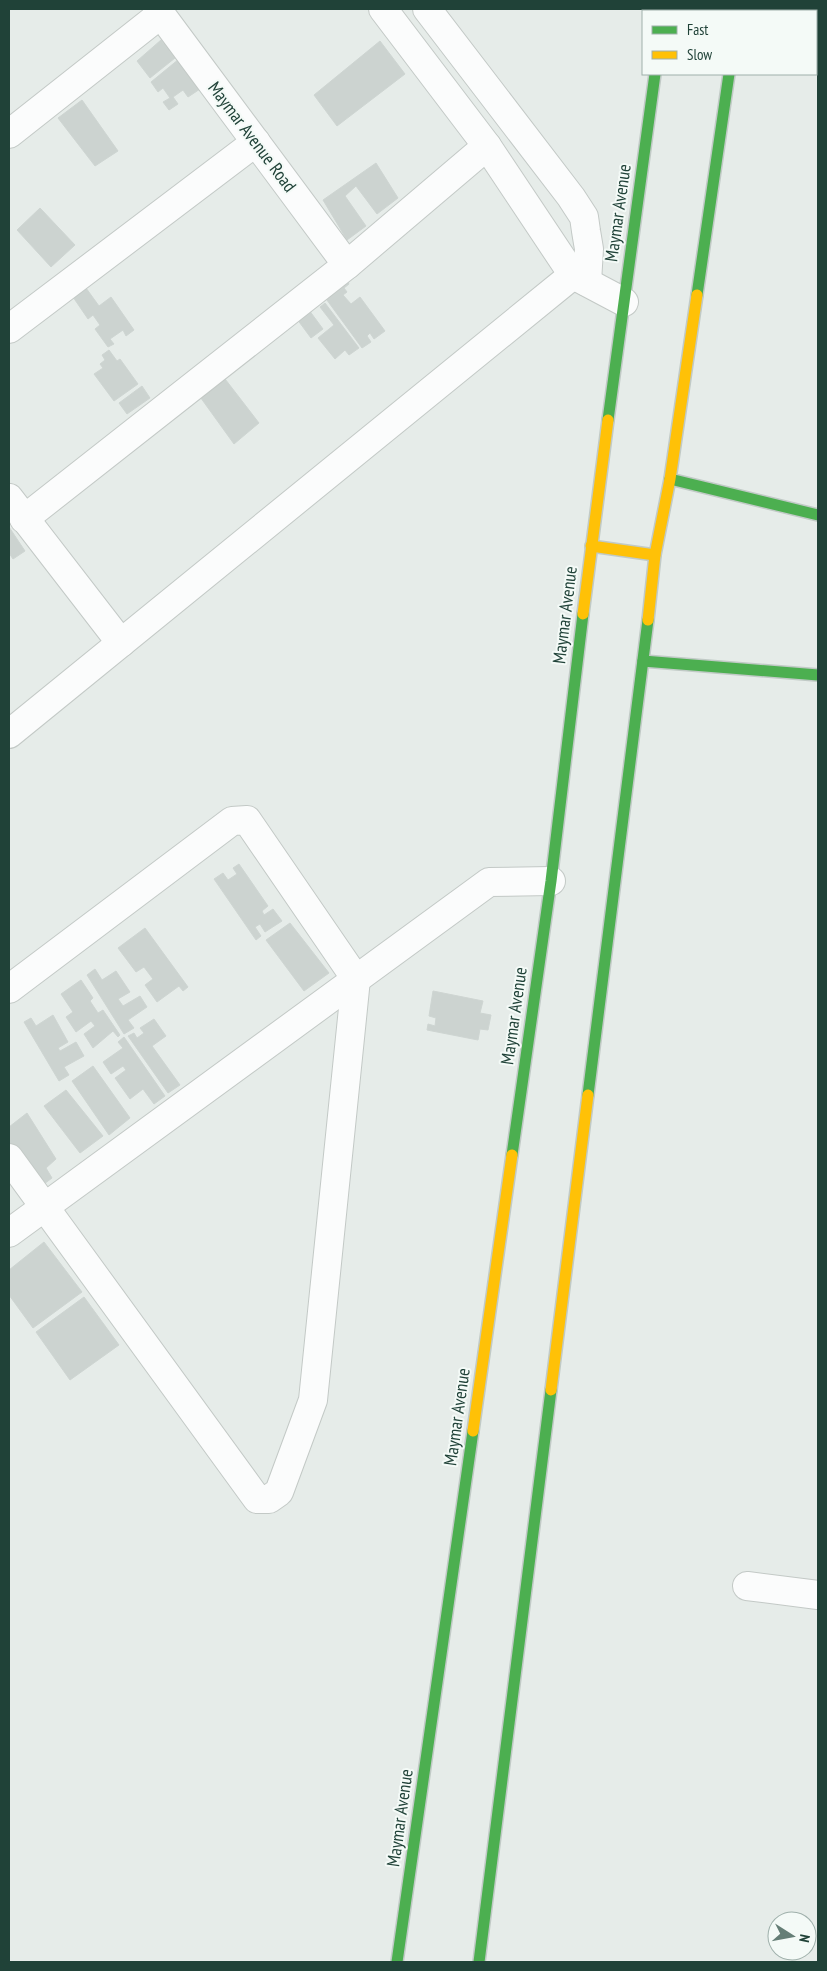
<svg xmlns="http://www.w3.org/2000/svg" width="827" height="1971" font-family="'PT Sans Narrow',sans-serif">
  <style>
    .building { fill: #ccd3d0; stroke: #ced5d2 }
    .lines { fill: none; stroke-linecap: round; stroke-linejoin: round }
    .street-casing { stroke: #c3c9c6; stroke-width: 30 }
    .fast-casing { stroke: #c1cac6; stroke-width: 14 }
    .slow-casing { stroke: #c1cac6; stroke-width: 14 }
    .street { stroke: #fbfcfc; stroke-width: 28 }
    .fast { stroke: #4caf50; stroke-width: 11 }
    .slow { stroke: #ffc107; stroke-width: 11 }
    .labels { text-anchor: middle; stroke-width: 4; stroke-linejoin: round; paint-order: stroke }
    .street-label { font-size: 18px; fill: #204238; stroke: #f4faf7 }
  </style>
  <rect width="100%" height="100%" fill="#e6ece9"/>
  <g class="building">
    <polygon points="161,40 175,58 150,78 137,61"/>
    <polygon points="380,41 405,74 337,126 314,95"/>
    <polygon points="179,59 200,89 188,97 183,90 173,97 178,104 169,110 163,102 170,98 163,88 158,92 151,82"/>
    <polygon points="82,100 118,151 95,166 58,118"/>
    <polygon points="376,163 398,198 377,214 356,186 345,196 366,226 347,240 323,200"/>
    <polygon points="40,208 75,245 51,267 17,230"/>
    <polygon points="346,279 349,284 344,288 347,292 343,295 351,304 360,297 385,331 374,339 370,333 367,336 371,342 362,348 324,296"/>
    <polygon points="86,288 99,306 111,297 134,330 126,336 123,330 110,339 114,344 108,347 95,329 100,325 93,315 88,319 73,297"/>
    <polygon points="325,303 359,348 349,355 345,350 335,359 318,338 334,325 320,307"/>
    <polygon points="306,306 323,329 311,338 294,315"/>
    <polygon points="109,350 117,361 120,359 138,384 114,401 94,374 103,368 100,364 105,360 102,355"/>
    <polygon points="222,375 259,423 234,444 198,394"/>
    <polygon points="142,386 150,398 127,414 119,403"/>
    <polygon points="9,527 25,551 13,559 9,553"/>
    <polygon points="239,864 268,906 262,911 264,915 273,909 282,921 265,932 260,924 255,927 261,936 256,940 214,879 223,873 228,880 237,874 233,868"/>
    <polygon points="290,923 329,973 304,991 266,940"/>
    <polygon points="145,928 188,987 183,991 179,986 157,1002 145,985 153,979 144,967 136,972 118,948"/>
    <polygon points="95,969 102,980 116,971 130,992 118,999 123,1006 140,996 147,1007 128,1020 134,1028 124,1034 87,975"/>
    <polygon points="81,980 93,998 90,1001 98,1013 103,1010 120,1035 118,1037 113,1031 93,1048 84,1034 95,1026 91,1021 76,1032 66,1017 73,1012 61,994"/>
    <polygon points="433,991 483,1001 480,1013 491,1015 488,1030 480,1029 478,1040 427,1030 428,1024 435,1026 436,1018 429,1016"/>
    <polygon points="53,1015 68,1042 58,1048 60,1051 76,1042 84,1056 64,1067 69,1075 59,1081 24,1022 31,1018 36,1026"/>
    <polygon points="154,1019 166,1036 152,1046 180,1085 168,1093 128,1036 134,1033 137,1038 144,1033 140,1028"/>
    <polygon points="124,1037 165,1096 154,1104 143,1089 130,1099 115,1078 126,1070 123,1066 111,1074 103,1062 123,1048 118,1042"/>
    <polygon points="93,1066 130,1118 109,1135 72,1081"/>
    <polygon points="66,1090 103,1136 80,1153 44,1106"/>
    <polygon points="27,1113 56,1159 46,1168 52,1178 40,1187 9,1144 9,1127"/>
    <polygon points="44,1242 82,1292 33,1328 9,1295 9,1270"/>
    <polygon points="84,1297 119,1345 70,1380 36,1332"/>
  </g>
  <g class="lines">
    <g class="street-casing">
      <g id="street">
        <polyline points="157,9 347,265"/>
        <polyline points="383,9 487,146 573,275 624,302"/>
        <polyline points="427,9 571,197 584,217 586,231 589,249 587,282"/>
        <polyline points="9,134 161,14"/>
        <polyline points="9,329 256,142"/>
        <polyline points="9,498 121,643"/>
        <polyline points="24,519 347,265 487,146"/>
        <polyline points="9,734 573,275"/>
        <polyline points="9,989 232,821 247,820 356,979 313,1400 279,1492 269,1499 257,1499 9,1158"/>
        <polyline points="9,1233 489,882 551,881"/>
        <polyline points="747,1586 818,1595"/>
      </g>
    </g>
    <g class="fast-casing">
      <g id="fast">
        <polyline points="738,9 738,11"/>
        <polyline points="697,295 729,74"/>
        <polyline points="608,420 655,74"/>
        <polyline points="670,479 818,515"/>
        <polyline points="643,661 818,675"/>
        <polyline points="588,1095 648,620"/>
        <polyline points="512,1155 551,881 583,614"/>
        <polyline points="397,1962 473,1431"/>
        <polyline points="479,1962 551,1390"/>
      </g>
    </g>
    <g class="slow-casing">
      <g id="slow">
        <polyline points="663,11 664,9"/>
        <polyline points="591,546 655,555"/>
        <polyline points="583,614 608,420"/>
        <polyline points="648,620 655,555 670,479 697,295"/>
        <polyline points="551,1390 588,1095"/>
        <polyline points="473,1431 512,1155"/>
      </g>
    </g>
    <use href="#street" class="street"/>
    <use href="#fast" class="fast"/>
    <use href="#slow" class="slow"/>
  </g>
  <g class="labels">
    <g class="street-label">
      <text transform="translate(252 137) rotate(53)" y="6">Maymar Avenue Road</text>
      <text transform="translate(618 213) rotate(-82)" y="6">Maymar Avenue</text>
      <text transform="translate(565 615) rotate(-83)" y="6">Maymar Avenue</text>
      <text transform="translate(514 1016) rotate(-82)" y="6">Maymar Avenue</text>
      <text transform="translate(457 1417) rotate(-82)" y="6">Maymar Avenue</text>
      <text transform="translate(400 1818) rotate(-82)" y="6">Maymar Avenue</text>
    </g>
  </g>
  <rect width="827" height="1971" fill="none" stroke="#204238" stroke-width="20"/>
  <rect x="642" y="10" width="175" height="65" fill="#f4faf7" stroke="#9fb0ab"/>
  <rect x="652" y="26" width="25" height="8" fill="#4caf50" stroke="#9fb0ab"/>
  <text x="687" y="35" font-size="15" fill="#204238">Fast</text>
  <rect x="652" y="51" width="25" height="8" fill="#ffc107" stroke="#9fb0ab"/>
  <text x="687" y="60" font-size="15" fill="#204238">Slow</text>
  <g transform="translate(792 1936) rotate(101)"><circle r="24" fill="#f4faf7" stroke="#9fb0ab"/>
  <path d="M0-4L9 19L0 12L-9 19Z" fill="#657e76"/>
  <text y="-8" font-size="14" font-weight="bold" text-anchor="middle" fill="#204238">N</text>
  </g>
</svg>
